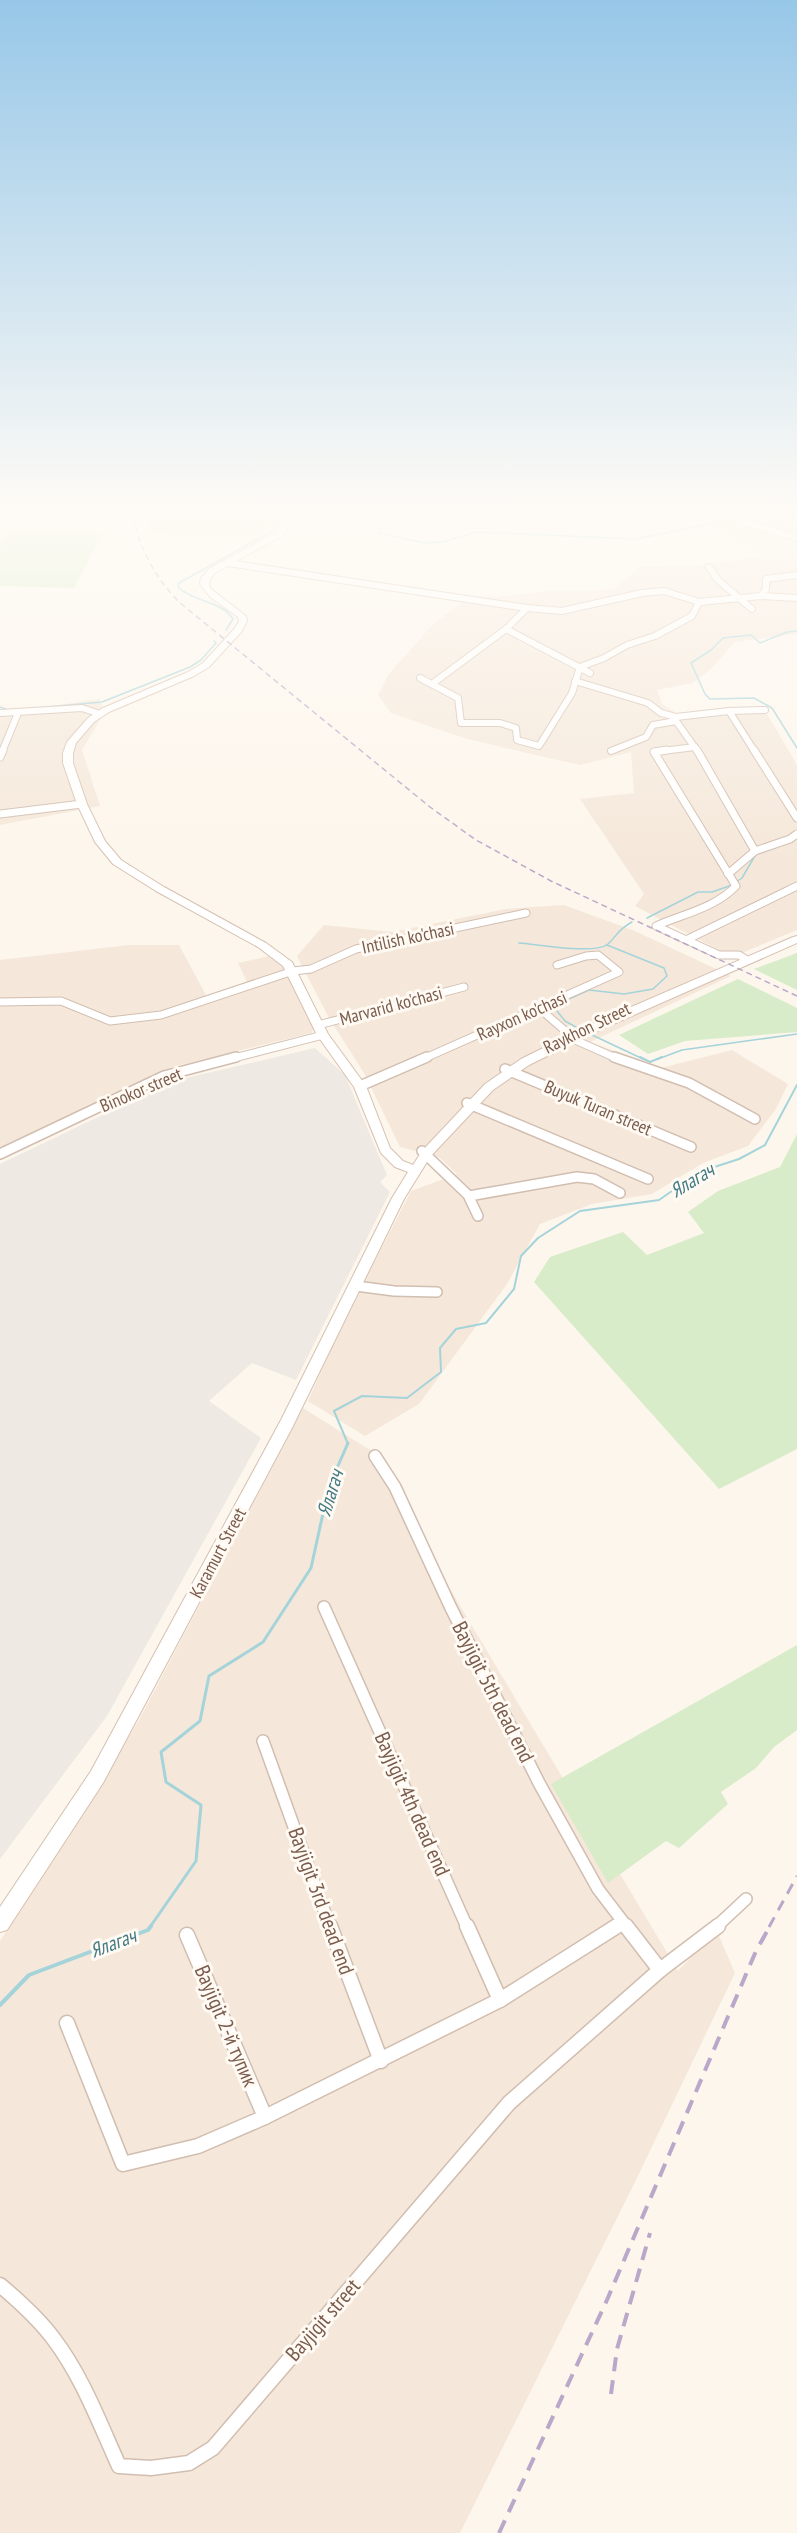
<svg xmlns="http://www.w3.org/2000/svg" width="797" height="2533" font-family="'PT Sans Narrow',sans-serif">
  <style>
    .residential { fill: #f5e8da }
    .industrial { fill: #efe9e4 }
    .green { fill: #d8ecc9 }
    .lines { fill: none; stroke-linecap: round; stroke-linejoin: round }
    .stream-far3 { stroke: #a5d3da; stroke-width: 1.5 }
    .stream-far2 { stroke: #a5d3da; stroke-width: 2 }
    .stream-far1 { stroke: #a5d3da; stroke-width: 3 }
    .stream { stroke: #a5d3da; stroke-width: 4 }
    .minor-far4-casing { stroke: #d1beb0; stroke-width: 8 }
    .minor-far3-casing { stroke: #d1beb0; stroke-width: 9 }
    .minor-far2-casing { stroke: #d1beb0; stroke-width: 12 }
    .minor-far1-casing { stroke: #d1beb0; stroke-width: 14 }
    .minor-casing { stroke: #d1beb0; stroke-width: 17 }
    .secondary-casing { stroke: #d6c0b0; stroke-width: 2 }
    .minor-far4 { stroke: #fff; stroke-width: 6 }
    .minor-far3 { stroke: #fff; stroke-width: 7 }
    .minor-far2 { stroke: #fff; stroke-width: 9 }
    .minor-far1 { stroke: #fff; stroke-width: 11 }
    .minor { stroke: #fff; stroke-width: 14 }
    .secondary { fill: #fff; fill-rule: evenodd }
    .rail-far2 { stroke: #b9a8c9; stroke-width: 1.5; stroke-dasharray: 6 4; stroke-linecap: butt }
    .rail-far1 { stroke: #b9a8c9; stroke-width: 3; stroke-dasharray: 11 8; stroke-linecap: butt }
    .rail { stroke: #b9a8c9; stroke-width: 4; stroke-dasharray: 14 9; stroke-linecap: butt }
    .labels { text-anchor: middle; stroke-width: 6; stroke-linejoin: round; paint-order: stroke }
    .street-label { font-size: 18px; fill: #7a5c4d; stroke: #fffaf3 }
    .water-label { font-size: 20px; font-style: italic; fill: #437c86; stroke: #fffaf3 }
    .near-street-label { font-size: 21px; fill: #7a5c4d; stroke: #fffaf3 }
  </style>
  <rect width="100%" height="100%" fill="#fdf6ec"/>
  <g class="residential">
    <polygon points="671,507 797,507 797,634 735,642 712,668 693,683 657,690 662,704 678,714 763,707 797,765 797,930 732,957 635,906 644,894 580,799 634,793 631,752 580,765 540,756 464,738 391,713 378,695 388,675 434,623 471,596 498,597 550,591 613,590 640,567 701,565 763,556 717,525 720,513"/>
    <polygon points="100,699 104,713 82,750 100,806 0,825 0,709 13,712"/>
    <polygon points="564,905 635,931 731,976 590,1042 661,1068 732,1050 788,1084 776,1109 748,1146 703,1163 652,1194 592,1204 540,1224 507,1284 419,1404 365,1436 308,1401 344,1320 411,1191 457,1174 440,1158 400,1147 364,1073 329,1018 297,956 324,925 392,932 506,909"/>
    <polygon points="129,945 179,945 207,997 248,984 238,963 269,956 289,972 315,1023 312,1033 172,1067 0,1149 0,960"/>
    <polygon points="303,1408 370,1450 413,1527 678,1971 716,1929 735,1973 636,2180 460,2533 0,2533 0,1941 139,1720"/>
  </g>
  <polygon class="industrial" points="315,1048 345,1075 387,1175 380,1182 390,1192 296,1380 252,1363 209,1401 261,1438 107,1716 0,1859 0,1164 173,1081"/>
  <g class="green">
    <polygon points="187,507 276,507 259,532 242,537 148,532 148,518 182,513"/>
    <polygon points="9,529 102,534 74,588 0,586 0,546"/>
    <polygon points="797,953 797,990 754,969"/>
    <polygon points="738,979 797,1008 797,1032 685,1041 648,1054 619,1035"/>
    <polygon points="797,1134 797,1449 719,1489 534,1282 550,1257 623,1232 647,1255 704,1233 688,1212 718,1191 780,1167"/>
    <polygon points="797,1645 797,1730 774,1747 756,1768 721,1792 728,1804 679,1848 666,1841 608,1883 551,1784"/>
  </g>
  <g class="lines">
    <g class="stream-far3">
      <polyline points="401,507 378,533 425,543 443,542 476,532 636,539 723,521"/>
      <path d="M 226,630 L 233,619 C 222,601 193,602 178,587 L 179,583 L 272,531 L 284,507"/>
      <polyline points="797,631 787,632 760,643 751,635 723,638 711,650 691,663 705,694 710,699 754,698 772,708 797,748"/>
      <polyline points="0,707 8,710"/>
      <polyline points="26,709 102,702 190,667 201,660 216,643 214,641"/>
      <polyline points="736,882 742,878 756,854 775,848"/>
      <polyline points="647,918 698,892 712,892 732,885"/>
      <path d="M 519,943 C 537,944 595,955 608,944 C 618,935 617,930 632,922"/>
      <polyline points="583,1031 565,1021 553,1006 589,990 624,994 653,989 667,976 664,968 607,945"/>
      <polyline points="590,1034 643,1059"/>
      <polyline points="658,1059 682,1050 797,1034"/>
    </g>
    <g class="stream-far2">
      <polyline points="640,1057 650,1062 662,1057"/>
      <polyline points="348,1444 334,1411 362,1396 407,1398 441,1372 440,1348 456,1329 486,1323 514,1289 521,1256 538,1238 580,1211 659,1200 699,1172 739,1159 765,1145 797,1085"/>
    </g>
    <polyline class="stream-far1" points="150,1927 196,1861 201,1805 166,1782 161,1752 200,1721 209,1676 263,1642 311,1568 329,1486 348,1443"/>
    <polyline class="stream" points="0,2005 29,1975 148,1930 151,1926"/>
    <g class="minor-far4-casing">
      <g id="minor-far4">
        <polyline points="735,519 797,538"/>
        <polyline points="228,563 527,608 562,611 642,593 664,591 699,602 761,596 797,598"/>
        <polyline points="709,567 718,580 752,609"/>
        <polyline points="761,596 766,589 766,579 797,575"/>
        <polyline points="506,629 590,673"/>
        <polyline points="420,678 458,698 461,723 500,723 516,728 517,740 539,746 572,693 580,667 604,658 627,645 655,636 692,616 699,602"/>
        <polyline points="575,681 648,703 661,713 676,717 729,711 765,710"/>
        <polyline points="432,684 506,629 527,608"/>
        <polyline points="729,711 755,752"/>
        <polyline points="0,713 82,708 100,714"/>
        <polyline points="676,717 676,721 698,752"/>
        <polyline points="611,751 646,737 653,725 676,721"/>
        <polyline points="2,752 18,713"/>
        <polyline points="654,752 695,747"/>
      </g>
    </g>
    <g class="minor-far3-casing">
      <g id="minor-far3">
        <path d="M 667,750 L 654,752 L 736,886 C 715,908 683,914 656,926 L 719,955 L 739,955 L 747,960"/>
        <polyline points="697,750 755,851"/>
        <polyline points="754,750 797,818"/>
        <polyline points="0,757 3,750"/>
        <polyline points="0,814 82,804"/>
        <polyline points="728,874 755,851 790,839 797,834"/>
        <polyline points="686,940 797,886"/>
        <polyline points="0,1002 61,1001 110,1021 161,1015 293,971 311,969 356,949 526,913"/>
        <polyline points="540,1009 570,1035"/>
        <polyline points="318,1025 464,987"/>
        <polyline points="566,1036 618,1059"/>
        <polyline points="230,1059 323,1035"/>
        <polyline points="423,1059 619,972 598,955 586,956 557,965"/>
      </g>
    </g>
    <g class="minor-far2-casing">
      <g id="minor-far2">
        <polyline points="614,1057 689,1083 755,1119"/>
        <polyline points="505,1069 691,1147"/>
        <polyline points="360,1086 427,1057"/>
        <polyline points="467,1103 648,1179"/>
        <polyline points="422,1151 468,1195 478,1216"/>
        <polyline points="0,1154 164,1076 236,1057"/>
        <polyline points="469,1196 577,1177 594,1179 620,1193"/>
        <polyline points="356,1286 394,1291 437,1292"/>
      </g>
    </g>
    <g class="minor-far1-casing">
      <g id="minor-far1">
        <polyline points="375,1456 395,1487 451,1608 539,1783 598,1889 627,1927"/>
        <polyline points="324,1607 467,1927"/>
        <polyline points="263,1741 330,1927"/>
        <polyline points="615,1927 623,1922"/>
        <polyline points="716,1927 746,1899"/>
      </g>
    </g>
    <g class="minor-casing">
      <g id="minor">
        <polyline points="330,1926 381,2061"/>
        <polyline points="467,1926 500,2000"/>
        <polyline points="626,1926 660,1970"/>
        <polyline points="187,1935 265,2117"/>
        <polyline points="67,2023 123,2164 198,2146 265,2117 500,2000 617,1926"/>
        <path d="M 0,2285 C 19,2301 38,2318 53,2338 C 82,2376 99,2422 119,2466 L 151,2468 L 189,2463 L 213,2448 L 509,2103 L 660,1970 L 718,1926"/>
      </g>
    </g>
    <g class="secondary-casing">
      <path id="secondary" d="M 286,507 L 294,507 L 290,524 L 285,534 L 215,573 C 210,578 207,582 211,589 L 246,616 L 247,621 L 242,631 L 209,667 L 194,676 L 109,712 L 94,722 L 76,743 L 73,753 L 73,763 L 87,804 L 105,841 L 121,860 L 164,887 L 266,943 L 292,962 L 328,1034 L 366,1086 L 390,1148 L 403,1161 L 413,1165 L 422,1151 L 485,1084 L 521,1059 L 592,1024 L 793,937 L 797,936 L 797,943 L 600,1030 L 529,1065 L 493,1090 L 430,1157 L 404,1199 L 292,1428 L 103,1783 L 7,1930 L 0,1932 L 0,1907 L 91,1771 L 281,1420 L 392,1198 L 408,1172 L 395,1167 L 381,1153 L 354,1087 L 317,1035 L 283,966 L 258,947 L 156,891 L 113,864 L 95,842 L 77,804 L 63,763 L 63,753 L 67,742 L 88,718 L 103,708 L 188,672 L 203,663 L 235,628 L 239,621 L 238,617 L 210,597 L 200,584 L 201,578 L 209,569 L 279,531 Z"/>
    </g>
    <use href="#minor-far4" class="minor-far4"/>
    <use href="#minor-far3" class="minor-far3"/>
    <use href="#minor-far2" class="minor-far2"/>
    <use href="#minor-far1" class="minor-far1"/>
    <use href="#minor" class="minor"/>
    <use href="#secondary" class="secondary"/>
    <path class="rail-far2" d="M 131,507 C 138,545 152,574 179,602 L 430,807 L 476,840 L 551,881 L 797,996"/>
    <polyline class="rail-far1" points="769,1927 797,1876"/>
    <g class="rail">
      <polyline points="611,2394 617,2349 650,2233"/>
      <polyline points="499,2533 607,2300 756,1951 770,1926"/>
    </g>
  </g>
  <linearGradient id="sky" x2="0" y2="1"><stop stop-color="#97c7e8"/><stop offset="0.59" stop-color="#fefbf6"/><stop offset="1" stop-color="#fefbf6" stop-opacity="0"/></linearGradient>
  <rect width="797" height="861" fill="url(#sky)"/>
  <g class="labels">
    <g class="street-label">
      <text transform="translate(408 938) rotate(-12)" y="6">Intilish ko'chasi</text>
      <text transform="translate(391 1006) rotate(-15)" y="6">Marvarid ko'chasi</text>
      <text transform="translate(522 1016) rotate(-24)" y="6">Rayxon ko'chasi</text>
      <text transform="translate(587 1028) rotate(-26)" y="6">Raykhon Street</text>
      <text transform="translate(141 1090) rotate(-23)" y="6">Binokor street</text>
      <text transform="translate(598 1108) rotate(23)" y="6">Buyuk Turan street</text>
      <text transform="translate(218 1553) rotate(-62)" y="6">Karamurt Street</text>
    </g>
    <g class="water-label">
      <text transform="translate(692 1180) rotate(-31)" y="7">Ялагач</text>
      <text transform="translate(330 1493) rotate(-73)" y="7">Ялагач</text>
      <text transform="translate(113 1943) rotate(-21)" y="7">Ялагач</text>
    </g>
    <g class="near-street-label">
      <text transform="translate(493 1692) rotate(63)" y="7">Bayjigit 5th dead end</text>
      <text transform="translate(412 1804) rotate(66)" y="7">Bayjigit 4th dead end</text>
      <text transform="translate(321 1901) rotate(70)" y="7">Bayjigit 3rd dead end</text>
      <text transform="translate(226 2026) rotate(67)" y="7">Bayjigit 2-й тупик</text>
      <text transform="translate(323 2320) rotate(-49)" y="7">Bayjigit street</text>
    </g>
  </g>
</svg>
